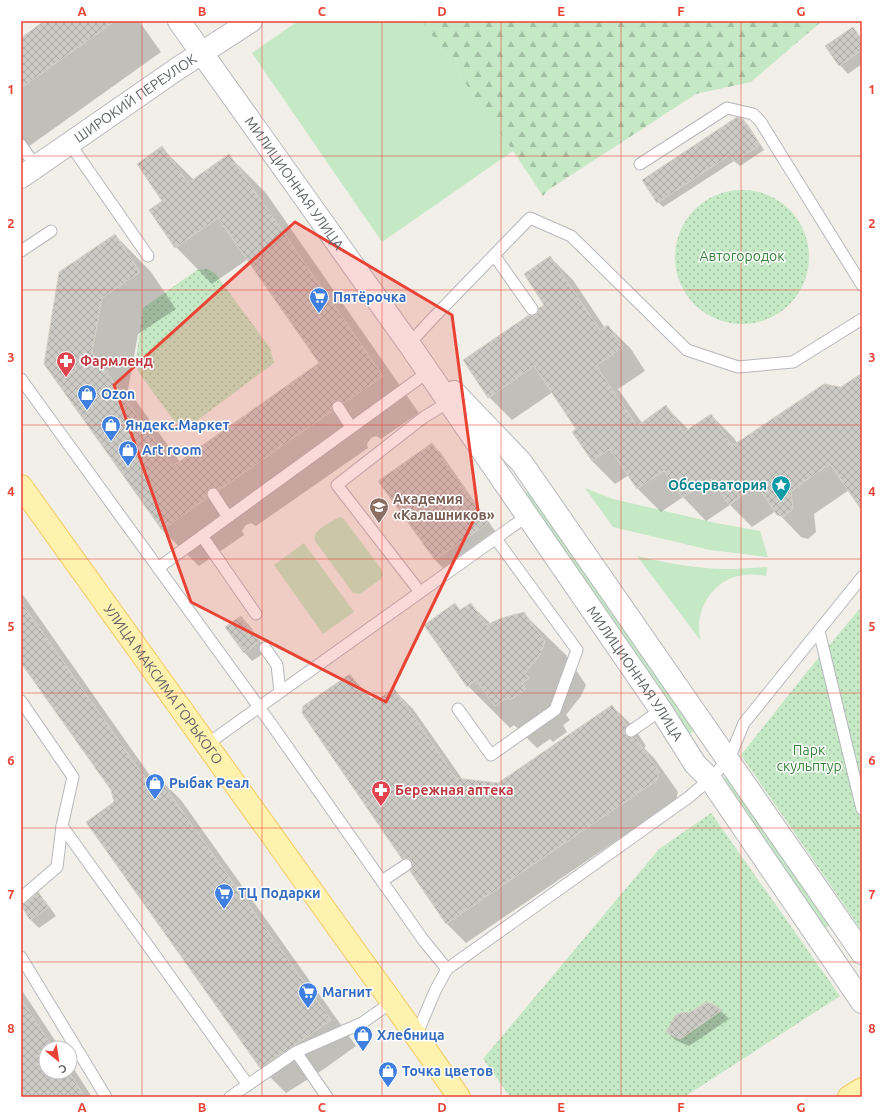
<svg xmlns="http://www.w3.org/2000/svg" width="883" height="1118" font-family="Ubuntu,sans-serif">
  <style>
    .grass { fill: #c5e8c5 }
    .forest { fill: url(#forest-firs) }
    .park { fill: url(#park-dots) }
    .shadow { fill: #0003 }
    .building { fill: url(#building-cross-hatch); stroke: #d6d1c6 }
    .lines { fill: none; stroke-linecap: round; stroke-linejoin: round }
    .service-casing { stroke: #b5b8bc; stroke-width: 13 }
    .minor-casing { stroke: #b5b8bc; stroke-width: 24 }
    .primary-casing { stroke: #f2c960; stroke-width: 24 }
    .service { stroke: #fff; stroke-width: 11 }
    .minor { stroke: #fff; stroke-width: 22 }
    .primary { stroke: #fff2af; stroke-width: 22 }
    .marked { fill: #ea4335; fill-opacity: 0.2; stroke: #ea4335; stroke-width: 3; stroke-linejoin: round }
    .grid { fill: none; stroke: #ea4335; stroke-width: 1; stroke-opacity: 0.55 }
    .labels { text-anchor: middle; stroke-width: 3; stroke-linejoin: round; paint-order: stroke }
    .street-label { font-size: 14px; fill: #5f6368; stroke: #fff }
    .park-label { font-size: 14px; fill: #348238; stroke: #fff }
    .shop-label { font-size: 14px; font-weight: bold; fill: #366cbe; stroke: #fff; text-anchor: start }
    .health-label { font-size: 14px; font-weight: bold; fill: #be3a42; stroke: #fff; text-anchor: start }
    .culture-label { font-size: 14px; font-weight: bold; fill: #0d838f; stroke: #fff; text-anchor: end }
    .education-label { font-size: 14px; font-weight: bold; fill: #785e54; stroke: #fff; text-anchor: start }
    .neatline { fill: none; stroke: #ea4335; stroke-width: 1.5 }
    .grid-label { font-size: 13px; text-anchor: middle; font-weight: bold; fill: #ea4335 }
  </style>
  <defs>
    <pattern id="forest-firs" width="22" height="20" patternUnits="userSpaceOnUse"><rect width="22" height="20" fill="#c5e8c5"/><path d="M5 1l3.5 6h-7zM16 11l3.5 6h-7z" fill="#a3c0a4"/></pattern>
    <pattern id="park-dots" width="8" height="8" patternUnits="userSpaceOnUse"><rect width="8" height="8" fill="#c5e8c5"/><path d="M2 2h.1M6 6h.1" fill="none" stroke="#a3c0a4" stroke-width="1.8" stroke-linecap="round"/></pattern>
    <pattern id="building-cross-hatch" width="8" height="8" patternUnits="userSpaceOnUse"><rect width="8" height="8" fill="#cccac5"/><path d="M0 0l8 8M0 8l8-8" fill="none" stroke="#a9a8a4"/></pattern>
  </defs>
  <rect width="100%" height="100%" fill="#f1efe8"/>
  <g class="grass">
    <polygon points="298,21 422,21 513,151 382,242 252,53"/>
    <polygon points="533,488 699,728 686,736 520,497"/>
    <polygon points="585,488 613,499 716,523 760,531 768,557 710,550 613,527"/>
    <path d="M 340,517 L 344,519 L 382,570 L 383,575 L 381,579 L 360,594 L 353,593 L 315,541 C 315,539 314,537 315,535 C 317,529 335,519 340,517 Z"/>
    <polygon points="304,543 354,612 323,634 274,565"/>
    <path d="M 637,556 C 665,563 694,568 723,569 C 738,569 752,568 767,567 L 766,576 C 759,575 751,574 744,575 C 718,577 698,603 699,629 C 699,633 700,637 701,641 Z"/>
    <polygon points="731,773 834,922 820,932 717,783"/>
  </g>
  <polygon class="forest" points="422,21 822,21 751,82 696,94 548,190 543,196 513,151"/>
  <g class="park">
    <circle cx="742" cy="257" r="67"/>
    <path d="M 207,269 L 215,273 L 270,348 L 274,363 L 191,425 C 182,425 178,424 172,418 L 139,373 L 137,366 L 136,360 L 143,308 L 197,270 Z"/>
    <polygon points="862,606 862,931 741,755 806,673"/>
    <polygon points="711,813 840,996 684,1097 510,1097 483,1059 659,849"/>
  </g>
  <g class="shadow">
    <polygon points="46,21 139,21 161,52 21,152 21,39"/>
    <polygon points="853,28 862,38 862,64 848,74 840,65 827,46"/>
    <polygon points="742,120 748,125 764,150 740,166 734,161 663,207 658,202"/>
    <polygon points="162,148 194,180 229,156 266,193 419,413 381,439 376,436 371,438 367,444 368,448 256,526 251,523 246,525 242,531 244,535 199,566 162,530 45,364 115,235 151,272 176,309 138,334 128,390 180,462 321,364 248,259 212,284 176,247 164,201"/>
    <polygon points="550,257 573,280 605,328 608,326 631,349 645,371 618,389 642,423 666,407 689,430 711,415 734,438 737,443 841,388 862,374 862,508 849,490 814,514 816,532 808,539 801,537 776,511 752,527 730,505 706,521 683,497 661,512 638,489 629,475 615,484 592,461 573,432 578,429 553,392 512,420 489,397 533,317 546,305"/>
    <polygon points="431,444 440,452 495,531 443,568 435,560"/>
    <polygon points="21,592 151,777 155,774 181,800 356,1046 324,1069 286,1093 261,1068 115,803 111,790 21,662"/>
    <polygon points="455,604 461,611 470,604 491,624 524,614 566,655 586,685 581,696 566,715 570,720 563,725 567,732 553,742 550,739 537,748 514,725 510,728 468,686"/>
    <polygon points="241,617 249,625 267,651 252,661 244,652"/>
    <polygon points="350,675 372,699 380,699 394,690 413,709 463,780 498,784 612,706 632,725 646,746 644,748 654,758 678,792 676,800 466,943 446,923 412,868 403,859"/>
    <polygon points="38,894 46,902 56,916 39,928 31,920 22,905 26,904"/>
    <polygon points="21,989 60,1048 46,1048 46,1072 70,1072 70,1063 92,1097 24,1097 21,1093"/>
    <polygon points="710,1004 721,1011 729,1019 689,1046 675,1040 667,1032 690,1014"/>
  </g>
  <g class="building">
    <polygon points="44,21 115,21 21,88 21,38"/>
    <polygon points="853,27 862,40 862,50 839,66 825,46"/>
    <polygon points="737,117 743,119 760,145 734,162 730,155 657,203 642,180"/>
    <polygon points="162,146 188,183 229,154 383,376 344,403 338,400 334,401 331,407 332,411 219,490 213,487 209,488 206,494 207,498 162,530 44,364 59,272 115,234 140,272 102,298 92,352 173,466 319,363 218,218 175,248 149,210 162,201 137,164"/>
    <polygon points="550,256 600,330 608,325 623,347 596,366 637,426 666,405 684,432 711,414 732,446 824,384 841,387 862,373 862,511 830,464 791,491 793,509 784,517 777,515 757,485 729,505 711,479 682,498 664,471 637,489 610,449 592,461 572,432 576,429 534,366 488,398 463,360 529,315 533,316 536,314 539,308 544,305 524,274"/>
    <polygon points="432,443 488,523 435,560 378,481"/>
    <polygon points="21,602 146,779 155,773 331,1020 298,1043 260,1068 86,822 114,802 111,790 21,663"/>
    <polygon points="455,603 460,610 471,603 486,625 502,618 524,612 545,642 540,655 525,673 529,678 522,683 526,689 510,700 508,697 495,706 476,680 467,687 424,625"/>
    <polygon points="241,616 259,642 244,653 225,627"/>
    <polygon points="350,674 368,701 377,695 380,698 394,688 456,778 498,783 612,705 627,726 625,728 625,735 628,737 635,737 659,772 657,780 446,924 410,871 413,865 412,861 406,858 402,859 302,713 303,706"/>
    <polygon points="38,892 49,907 30,920 21,905 26,903"/>
    <polygon points="21,999 53,1048 46,1048 46,1072 69,1072 85,1097 21,1097"/>
    <polygon points="705,1003 711,1003 722,1010 680,1039 666,1032 676,1015 684,1012 689,1013"/>
  </g>
  <g class="lines">
    <g class="service-casing">
      <g id="service">
        <polyline points="70,144 148,256"/>
        <polyline points="21,145 36,167"/>
        <polyline points="640,164 727,108 753,114 760,121 862,285"/>
        <polyline points="21,251 51,231"/>
        <polyline points="494,255 532,309"/>
        <polyline points="409,344 433,318 530,218 571,236 687,350 738,367 793,362 862,319"/>
        <polyline points="21,379 272,725 424,941 447,969"/>
        <polyline points="338,407 351,427"/>
        <polyline points="213,494 228,517"/>
        <polyline points="202,536 256,614"/>
        <polyline points="158,568 428,372"/>
        <polyline points="420,592 337,485 424,417 449,402"/>
        <polyline points="819,631 862,809"/>
        <polyline points="265,648 277,665 280,692"/>
        <polyline points="21,701 73,777 62,826 248,1085"/>
        <polyline points="458,709 491,755 555,710 577,650 496,539"/>
        <polyline points="631,731 661,710"/>
        <polyline points="206,745 527,516"/>
        <polyline points="382,881 406,865"/>
        <polyline points="21,898 57,867 62,826"/>
        <polyline points="21,957 106,1097"/>
        <polyline points="416,1036 435,991 447,969 689,797 710,779 729,759 744,723 862,577"/>
        <polyline points="296,1052 327,1097"/>
        <polyline points="230,1097 296,1052 362,1023 392,1002"/>
      </g>
    </g>
    <g class="minor-casing">
      <g id="minor">
        <path id="s1" d="M 179,21 L 409,344 L 661,710 L 695,764 L 710,779 L 862,1002"/>
        <path id="s2" d="M 21,177 L 177,69 L 251,21"/>
        <polyline points="454,392 521,462 862,953"/>
      </g>
    </g>
    <g class="primary-casing">
      <g id="primary">
        <path id="s3" d="M 21,486 L 357,954 L 392,1002 L 459,1097"/>
        <polyline points="849,1097 862,1089"/>
      </g>
    </g>
    <use href="#service" class="service"/>
    <use href="#minor" class="minor"/>
    <use href="#primary" class="primary"/>
  </g>
  <path class="marked" d="M 295,222 L 452,315 L 478,511 L 386,702 L 191,602 L 114,385 Z"/>
  <path class="grid" d="M 142,21 L 142,1097M 262,21 L 262,1097M 382,21 L 382,1097M 501,21 L 501,1097M 621,21 L 621,1097M 741,21 L 741,1097M 21,156 L 862,156M 21,290 L 862,290M 21,425 L 862,425M 21,559 L 862,559M 21,693 L 862,693M 21,828 L 862,828M 21,962 L 862,962"/>
  <defs>
    <g id="supermarket-pin" transform="scale(1)"><path d="M0 17L-7.5 6A9.5 9.5 0 1 1 7.5 6Z" fill="#3f7fe0" stroke="#fff"/><path d="M-6-5.5h2.5l.6 2H6L4.5 2H-2.5L-4.4-4H-6ZM-1.5 3.2a1.3 1.3 0 1 0 .1 0ZM3 3.2a1.3 1.3 0 1 0 .1 0Z" fill="#fff"/></g>
    <g id="pharmacy-pin" transform="scale(1)"><path d="M0 17L-7.5 6A9.5 9.5 0 1 1 7.5 6Z" fill="#e0444e" stroke="#fff"/><path d="M-2-6h4v4h4v4h-4v4h-4v-4h-4v-4h4Z" fill="#fff"/></g>
    <g id="shop-pin" transform="scale(1)"><path d="M0 17L-7.5 6A9.5 9.5 0 1 1 7.5 6Z" fill="#3f7fe0" stroke="#fff"/><path d="M-5-2.5h2.3a2.7 3.5 0 0 1 5.4 0H5L5.5 6h-11ZM-1.5-2.5h3a1.5 2.3 0 0 0-3 0Z" fill="#fff"/></g>
    <g id="sight-pin" transform="scale(1)"><path d="M0 17L-7.5 6A9.5 9.5 0 1 1 7.5 6Z" fill="#0f9aa8" stroke="#fff"/><path d="M0-6L1.8-2.2L6-1.7L2.9 1.2L3.7 5.4L0 3.3L-3.7 5.4L-2.9 1.2L-6-1.7L-1.8-2.2Z" fill="#fff"/></g>
    <g id="school-pin" transform="scale(1)"><path d="M0 17L-7.5 6A9.5 9.5 0 1 1 7.5 6Z" fill="#8d6e63" stroke="#fff"/><path d="M0-5L7-2L0 1L-7-2ZM-4 1L0 2.5L4 1V4Q0 6-4 4Z" fill="#fff"/></g>
  </defs>
  <g fill-rule="evenodd">
    <use href="#supermarket-pin" x="319" y="297"/>
    <use href="#pharmacy-pin" x="66" y="361"/>
    <use href="#shop-pin" x="87" y="394"/>
    <use href="#shop-pin" x="111" y="425"/>
    <use href="#shop-pin" x="128" y="450"/>
    <use href="#sight-pin" x="781" y="485"/>
    <use href="#school-pin" x="379" y="507"/>
    <use href="#shop-pin" x="155" y="783"/>
    <use href="#pharmacy-pin" x="381" y="790"/>
    <use href="#supermarket-pin" x="224" y="893"/>
    <use href="#supermarket-pin" x="308" y="992"/>
    <use href="#shop-pin" x="363" y="1035"/>
    <use href="#shop-pin" x="388" y="1071"/>
  </g>
  <g class="labels">
    <g class="street-label">
      <text dy="5" stroke="none"><textPath href="#s2" startOffset="139">ШИРОКИЙ ПЕРЕУЛОК</textPath></text>
      <text dy="5" stroke="none"><textPath href="#s1" startOffset="199">МИЛИЦИОННАЯ УЛИЦА</textPath></text>
      <text dy="5" stroke="none"><textPath href="#s1" startOffset="796">МИЛИЦИОННАЯ УЛИЦА</textPath></text>
      <text dy="5" stroke="none"><textPath href="#s3" startOffset="244">УЛИЦА МАКСИМА ГОРЬКОГО</textPath></text>
    </g>
    <g class="park-label">
      <text x="742" y="261">Автогородок</text>
      <text x="809" y="755">Парк<tspan x="809" dy="16">скульптур</tspan></text>
    </g>
    <g class="shop-label">
      <text x="333" y="302">Пятёрочка</text>
      <text x="101" y="399">Ozon</text>
      <text x="125" y="430">Яндекс.Маркет</text>
      <text x="142" y="455">Art room</text>
      <text x="169" y="788">Рыбак Реал</text>
      <text x="238" y="898">ТЦ Подарки</text>
      <text x="322" y="997">Магнит</text>
      <text x="377" y="1040">Хлебница</text>
      <text x="402" y="1076">Точка цветов</text>
    </g>
    <g class="health-label">
      <text x="80" y="366">Фармленд</text>
      <text x="395" y="795">Бережная аптека</text>
    </g>
    <g class="culture-label">
      <text x="767" y="490">Обсерватория</text>
    </g>
    <g class="education-label">
      <text x="393" y="504">Академия<tspan x="393" dy="16">«Калашников»</tspan></text>
    </g>
  </g>
  <rect width="883" height="1118" fill="none" stroke="#ffffff" stroke-width="44"/>
  <g transform="translate(58 1060) rotate(150)"><circle r="19" fill="#ffffff" stroke="#bfc1c3"/>
  <path d="M0-3L7 15L0 10L-7 15Z" fill="#ea4335"/>
  <text y="-6" font-size="11" font-weight="bold" text-anchor="middle" fill="#5f6368">С</text>
  </g>
  <rect x="22" y="22" width="839" height="1074" class="neatline"/>
  <g class="grid-label">
    <text x="82" y="16">A</text>
    <text x="202" y="16">B</text>
    <text x="322" y="16">C</text>
    <text x="442" y="16">D</text>
    <text x="561" y="16">E</text>
    <text x="681" y="16">F</text>
    <text x="801" y="16">G</text>
    <text x="11" y="94">1</text>
    <text x="872" y="94">1</text>
    <text x="11" y="228">2</text>
    <text x="872" y="228">2</text>
    <text x="11" y="362">3</text>
    <text x="872" y="362">3</text>
    <text x="11" y="496">4</text>
    <text x="872" y="496">4</text>
    <text x="11" y="631">5</text>
    <text x="872" y="631">5</text>
    <text x="11" y="765">6</text>
    <text x="872" y="765">6</text>
    <text x="11" y="899">7</text>
    <text x="872" y="899">7</text>
    <text x="11" y="1033">8</text>
    <text x="872" y="1033">8</text>
    <text x="82" y="1112">A</text>
    <text x="202" y="1112">B</text>
    <text x="322" y="1112">C</text>
    <text x="442" y="1112">D</text>
    <text x="561" y="1112">E</text>
    <text x="681" y="1112">F</text>
    <text x="801" y="1112">G</text>
  </g>
</svg>
